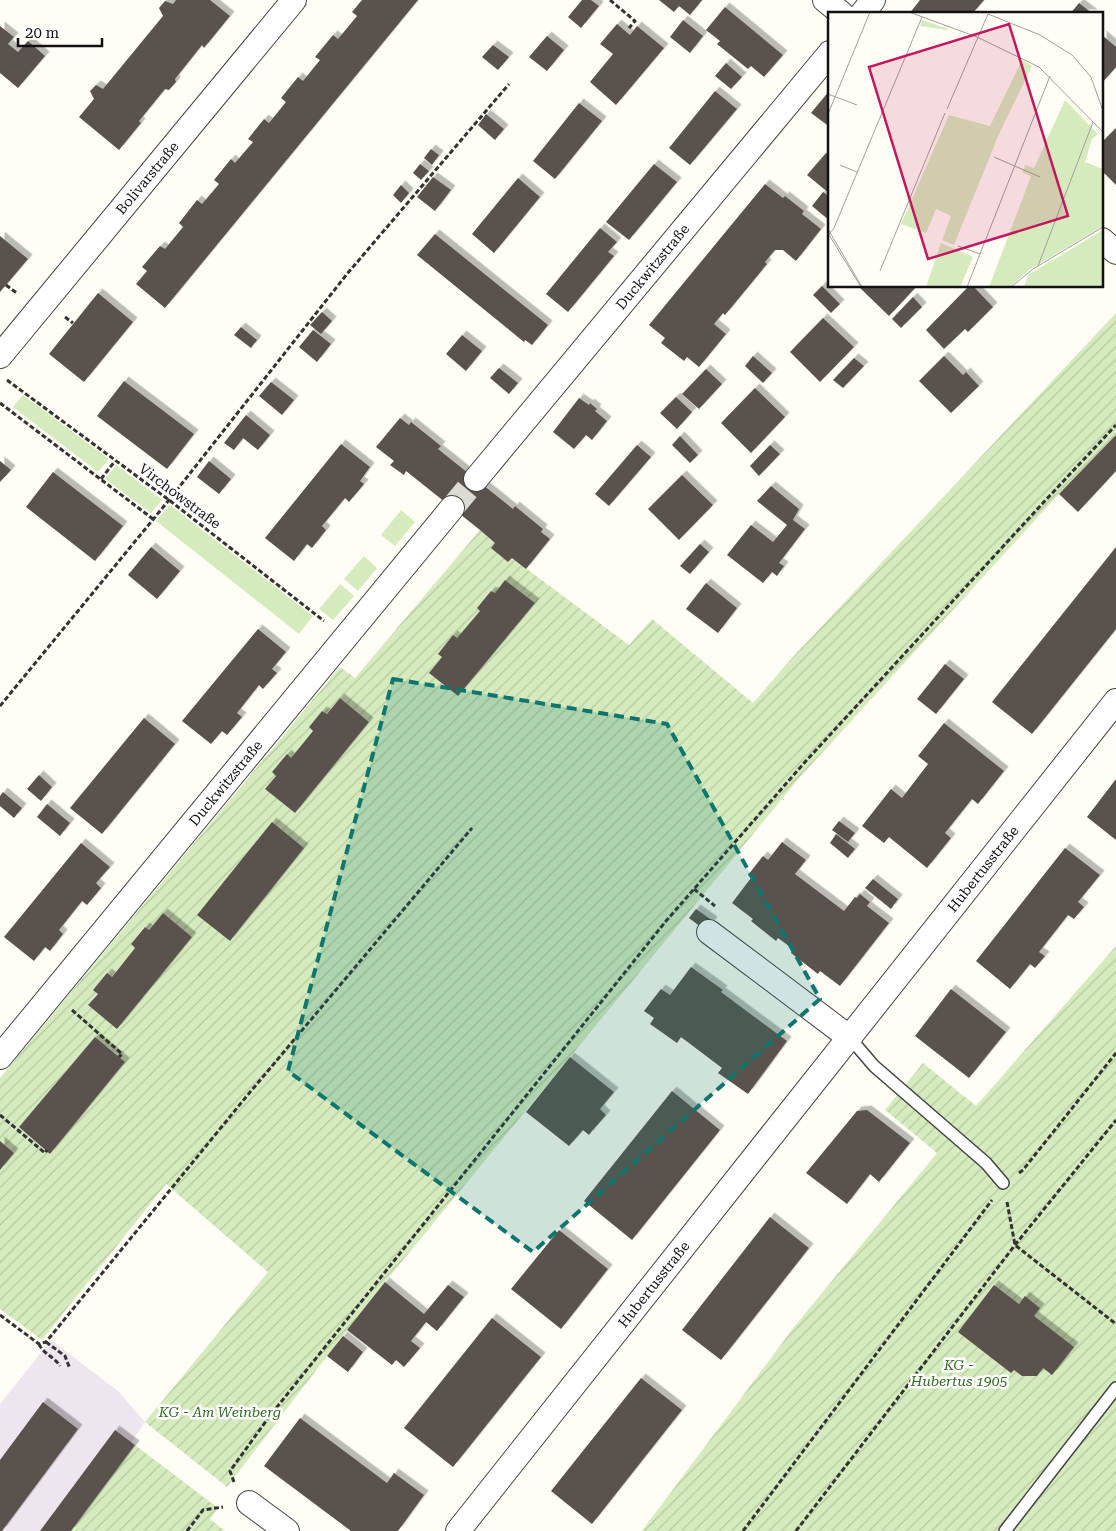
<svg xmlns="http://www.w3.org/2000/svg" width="1116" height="1531" font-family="'Roboto Serif',serif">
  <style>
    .industrial { fill: #eee6ef }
    .grass { fill: #d5ebbd }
    .garden { fill: url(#garden-furrows); fill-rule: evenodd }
    .building { fill: #5a524d; filter: url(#shadow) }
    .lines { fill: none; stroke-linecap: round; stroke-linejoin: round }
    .street-tunnel { stroke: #dbdad3; stroke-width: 24; stroke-dasharray: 24 12; stroke-linecap: butt }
    .lane-casing { stroke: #444; stroke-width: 14 }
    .street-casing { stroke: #444; stroke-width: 26 }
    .path { stroke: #333; stroke-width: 3; stroke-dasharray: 5 2.5; stroke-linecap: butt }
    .lane { stroke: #fff; stroke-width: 11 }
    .street { stroke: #fff; stroke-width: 24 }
    .marked { fill: #0f766e; fill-opacity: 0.2; stroke: #0f766e; stroke-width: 4; stroke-dasharray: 10 6; stroke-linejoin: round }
    .labels { text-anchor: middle; stroke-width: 5; stroke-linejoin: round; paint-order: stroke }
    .street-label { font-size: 14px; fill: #111; stroke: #fff }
    .park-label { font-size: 14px; font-style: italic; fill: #2f6b1f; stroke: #fff }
    .inset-road { fill: none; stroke: #a09f9a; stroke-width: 1 }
    .view { fill: #c2185b; fill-opacity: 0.15; stroke: #c2185b; stroke-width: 2.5 }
    .inset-edge { fill: none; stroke: #111; stroke-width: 2.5 }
  </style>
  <defs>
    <pattern id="garden-furrows" width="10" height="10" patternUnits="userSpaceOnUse" patternTransform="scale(1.25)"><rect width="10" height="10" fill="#d5ebbd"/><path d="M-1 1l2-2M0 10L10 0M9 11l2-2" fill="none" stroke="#b6c8a1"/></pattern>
    <filter id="shadow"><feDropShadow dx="4.5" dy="-4.5" stdDeviation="0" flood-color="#0004"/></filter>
  </defs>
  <rect width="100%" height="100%" fill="#fffdf5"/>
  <polygon class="industrial" points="51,1340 118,1391 145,1422 71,1531 0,1531 0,1404"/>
  <g class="grass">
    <polygon points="23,395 109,459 98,472 13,407"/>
    <polygon points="116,465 162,500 151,513 105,479"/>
    <polygon points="170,505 313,616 299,634 156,521"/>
    <polygon points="401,510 415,522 395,546 381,535"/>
    <polygon points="364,556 377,568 358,591 344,579"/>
    <polygon points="340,584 354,596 333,620 319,609"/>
  </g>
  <g class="garden">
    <path d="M 1116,313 L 1116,435 L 1059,494 L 800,777 L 385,1282 L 327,1356 L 227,1487 L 145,1422 L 268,1272 L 166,1184 L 42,1340 L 0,1309 L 0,1170 L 14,1153 L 0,1141 L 0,1078 L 340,667 L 355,678 L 480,530 L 495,543 L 492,548 L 508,562 L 512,558 L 629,645 L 652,619 L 753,703 L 792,658 ZM 505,580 L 535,603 L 458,696 L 429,673 L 442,657 L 439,653 L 453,636 L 457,638 L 480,611 L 477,608 L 491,591 L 495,593 ZM 340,698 L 369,722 L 295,813 L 265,789 L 276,776 L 272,772 L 286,755 L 291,758 L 313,731 L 309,727 L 322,711 L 327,714 ZM 272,823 L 304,848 L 230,941 L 197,915 ZM 163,913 L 192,937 L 117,1028 L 88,1005 L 135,948 L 131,944 L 144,927 L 149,930 ZM 95,1037 L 125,1062 L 50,1154 L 19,1127 Z"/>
    <polygon points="1116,946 1116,1531 642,1531 794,1327 937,1153 885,1110 923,1063 976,1106"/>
    <polygon points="135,1445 218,1508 210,1519 225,1531 71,1531"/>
  </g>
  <g class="building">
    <polygon points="176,0 210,0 230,16 204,48 202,45 175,79 176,82 169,90 165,89 139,121 141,123 119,150 79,117 94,99 90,91 96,85 103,89 163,16 159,8 165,1 173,4"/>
    <polygon points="362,0 418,0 165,308 136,284 147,271 142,267 160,246 165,249 183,227 179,223 197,200 202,204 219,184 214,180 231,159 235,163 253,142 248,139 264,119 269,123 286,102 281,98 298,77 303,81 320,60 315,57 333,35 338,39 357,16 352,12"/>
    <polygon points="582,0 591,0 599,6 581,28 568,17"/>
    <polygon points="659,0 702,0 690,15 679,6 674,12"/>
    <polygon points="920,0 984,0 972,14 909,14"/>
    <polygon points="1079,3 1093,14 1070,14"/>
    <polygon points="725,7 783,55 764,77 751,66 748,69 717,44 720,41 706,30"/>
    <polygon points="683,20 703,36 690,53 670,37"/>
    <polygon points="617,24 630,35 637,26 664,48 616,105 590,82 613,54 600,44"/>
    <polygon points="0,26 14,37 8,44 18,52 28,41 45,56 18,88 0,73"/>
    <polygon points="1102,35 1116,47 1116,67 1102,83"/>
    <polygon points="547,36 564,50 547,71 529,57"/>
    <polygon points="493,45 509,57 498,70 482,57"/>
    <polygon points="726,63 742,77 731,89 715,76"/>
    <polygon points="830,90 830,127 811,113"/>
    <polygon points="715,91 737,109 690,165 669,148"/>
    <polygon points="579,103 602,121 555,179 533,161"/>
    <polygon points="486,114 504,129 495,140 478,125"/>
    <polygon points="1116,128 1116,185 1102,171 1102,142"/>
    <polygon points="431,149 439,155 432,165 424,158"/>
    <polygon points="826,153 830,156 830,194 807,175"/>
    <polygon points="420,164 429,171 421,180 413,173"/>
    <polygon points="654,164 677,182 629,240 606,222"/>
    <polygon points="433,177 451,190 435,211 417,197"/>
    <polygon points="518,178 540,197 494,253 472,234"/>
    <polygon points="765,184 783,198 785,196 804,211 802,214 821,229 796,261 783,250 775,250 765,262 767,264 725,315 723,313 714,324 726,334 699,367 687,357 684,361 661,343 665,338 649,325"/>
    <polygon points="401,185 409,193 401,203 393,195"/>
    <polygon points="823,192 830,197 830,221 812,206"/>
    <polygon points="600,228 617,242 608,252 614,256 568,312 546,294"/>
    <polygon points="435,234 548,325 532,345 525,340 524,342 417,255"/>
    <polygon points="0,236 28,259 0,292"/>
    <polygon points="822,286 840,304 831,313 813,295"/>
    <polygon points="858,286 917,286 889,316"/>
    <polygon points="969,286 973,286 993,307 968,332 965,329 944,349 926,330"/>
    <polygon points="98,293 133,322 84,382 49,354"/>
    <polygon points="913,297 922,307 901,328 892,319"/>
    <polygon points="322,312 332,321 321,334 310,325"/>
    <polygon points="823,318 854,347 820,382 790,352"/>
    <polygon points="241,327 257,340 251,348 234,335"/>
    <polygon points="313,330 331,344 317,362 299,347"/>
    <polygon points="462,335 482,351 466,371 446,354"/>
    <polygon points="753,356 772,373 763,383 745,366"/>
    <polygon points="944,356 963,375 966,372 979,386 951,413 919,381"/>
    <polygon points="854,358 864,366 843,388 833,380"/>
    <polygon points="499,368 518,383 509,394 490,378"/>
    <polygon points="706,369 722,384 699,409 682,394"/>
    <polygon points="124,381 194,434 167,469 97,416"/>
    <polygon points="271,382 294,400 282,415 259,396"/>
    <polygon points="755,388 785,417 751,453 721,423"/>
    <polygon points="676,397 692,412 677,429 660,413"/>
    <polygon points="579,398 589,405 590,403 597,409 595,411 607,421 592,440 586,435 574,449 553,432"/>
    <polygon points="246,415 270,435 258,450 243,438 234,450 224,443"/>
    <polygon points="400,418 409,425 411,422 441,446 438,449 513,509 515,506 543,529 541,532 550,539 526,569 512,558 508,562 491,548 495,543 480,530 406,471 404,475 390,465 394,461 376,447"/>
    <polygon points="1116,435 1116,471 1078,512 1059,494"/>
    <polygon points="680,436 698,455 690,463 672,445"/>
    <polygon points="341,444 370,467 360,481 364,484 349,502 345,498 322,526 326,530 312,548 307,544 294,561 265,538"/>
    <polygon points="637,445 651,457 609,506 595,494"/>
    <polygon points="770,445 780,454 759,476 750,466"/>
    <polygon points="0,461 11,470 0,482"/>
    <polygon points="209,461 231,479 219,494 197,477"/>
    <polygon points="53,472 123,526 95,561 26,507"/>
    <polygon points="682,475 713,505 679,540 648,509"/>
    <polygon points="771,486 799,509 793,520 805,529 779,563 784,566 777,576 772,572 763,583 727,555 751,525 773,542 787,525 757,501"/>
    <polygon points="700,544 709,552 690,574 680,566"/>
    <polygon points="151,547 180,571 157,599 128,575"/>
    <polygon points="1116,547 1116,629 1032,734 992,702"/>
    <polygon points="505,580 535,603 458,696 429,673 442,657 438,654 453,635 457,638 480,611 477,608 491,591 495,593"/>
    <polygon points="706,583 737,608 718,633 686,609"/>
    <polygon points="258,629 286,652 272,669 277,673 263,689 259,685 237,713 242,717 227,735 222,731 211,744 182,721"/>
    <polygon points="945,664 964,679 936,714 917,699"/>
    <polygon points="340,698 369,722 295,813 265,789 276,776 272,772 287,754 291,758 313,731 309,727 322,711 327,714"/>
    <polygon points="144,718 175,744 102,834 70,808"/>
    <polygon points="944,723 1004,771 978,804 972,799 945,833 951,838 927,868 889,837 884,843 862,826 891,789 902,798 928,764 918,756"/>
    <polygon points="39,775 52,787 41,801 27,789"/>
    <polygon points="1116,779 1116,840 1087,817"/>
    <polygon points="3,792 22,808 14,818 0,806 0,796"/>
    <polygon points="47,804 70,823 60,836 37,817"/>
    <polygon points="839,821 855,833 848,842 832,830"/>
    <polygon points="272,822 304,848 230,941 197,915"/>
    <polygon points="836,834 855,849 848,858 830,843"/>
    <polygon points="782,842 806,860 795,874 844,911 855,897 857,898 860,894 870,902 867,906 889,923 840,986 820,971 818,974 791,953 793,949 778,938 776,941 751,921 753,919 732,903 751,878 748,875 763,856 768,860"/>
    <polygon points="81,843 110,867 96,883 101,888 87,905 82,901 59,930 63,934 50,951 45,947 34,961 4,937"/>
    <polygon points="1065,848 1100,875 1078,902 1084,907 1074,919 1068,915 1039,952 1045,956 1035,968 1030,964 1010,989 976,961"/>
    <polygon points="873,879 898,899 891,909 865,888"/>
    <polygon points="696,909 713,921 706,931 689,918"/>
    <polygon points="163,913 192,937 117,1029 88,1005 98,994 93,990 107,973 112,977 135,948 131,944 145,927 149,930"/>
    <polygon points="691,967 723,990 721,992 787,1041 748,1094 718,1073 722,1068 681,1037 677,1043 650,1024 654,1018 644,1011 661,989 670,995"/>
    <polygon points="951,989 1006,1032 969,1078 915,1036"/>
    <polygon points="95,1037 125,1062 50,1154 19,1127"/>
    <polygon points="570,1057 614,1092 600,1109 606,1115 592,1131 589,1135 583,1130 569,1146 526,1112"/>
    <polygon points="672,1091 720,1130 632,1240 584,1201"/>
    <polygon points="867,1110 910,1143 879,1182 870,1174 847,1204 806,1173 857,1111"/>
    <polygon points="0,1141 14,1153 0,1170"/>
    <polygon points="770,1217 809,1248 721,1360 682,1330"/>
    <polygon points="559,1230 608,1269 561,1329 511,1289"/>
    <polygon points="385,1282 424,1314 448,1285 464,1297 437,1331 426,1322 411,1341 420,1348 404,1367 396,1360 392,1365 347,1330"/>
    <polygon points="994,1285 1019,1304 1025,1296 1040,1308 1034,1316 1074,1347 1052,1375 1043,1368 1037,1376 1022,1376 1014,1370 1011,1373 958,1332"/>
    <polygon points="492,1318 541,1357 453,1467 404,1428"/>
    <polygon points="343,1336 363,1352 348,1372 327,1356"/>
    <polygon points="641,1378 682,1410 592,1524 551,1491"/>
    <polygon points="43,1402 78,1429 2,1531 0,1531 0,1460"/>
    <polygon points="300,1418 387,1483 394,1473 424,1495 398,1531 351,1531 264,1466"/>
    <polygon points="115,1430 135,1445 71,1531 40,1531"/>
  </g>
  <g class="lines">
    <polyline class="street-tunnel" points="452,508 476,479"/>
    <g class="lane-casing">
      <g id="lane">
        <polyline points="850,1038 874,1066 986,1163 1003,1183"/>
        <polyline points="1005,1531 1116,1388"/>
      </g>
    </g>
    <g class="street-casing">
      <g id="street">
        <polyline points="825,0 842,14"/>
        <polyline points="862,14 873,0"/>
        <polyline points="1102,240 1116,252"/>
        <path id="s1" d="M 0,356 L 294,0"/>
        <path id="s2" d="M 476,479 L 830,53"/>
        <polyline points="709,932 850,1038"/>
        <path id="s3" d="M 0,1057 L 452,508"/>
        <polyline points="249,1503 287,1531"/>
        <path id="s4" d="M 458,1531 L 1116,701"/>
      </g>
    </g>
    <g class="path">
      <polyline points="610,0 635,21 629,28"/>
      <polyline points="6,285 18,294"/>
      <polyline points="65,317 73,323"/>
      <polyline points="7,380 169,500 324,621"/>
      <polyline points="0,403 153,519"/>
      <polyline points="101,479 115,461"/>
      <polyline points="0,706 169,500 347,274 509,84"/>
      <polyline points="694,889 715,906"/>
      <polyline points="72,1010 122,1054 119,1057"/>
      <polyline points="0,1115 45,1153 47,1150"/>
      <polyline points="1019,1173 1023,1170 1116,1053"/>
      <polyline points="1007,1202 1015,1245 1116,1324"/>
      <polyline points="0,1315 39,1344 46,1342 246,1097 472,828"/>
      <polyline points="46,1342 65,1356 70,1369"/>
      <path d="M 39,1344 C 43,1354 55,1357 60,1366"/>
      <polyline points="234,1482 230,1471 269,1417 666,921 805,762 1042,504 1116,425"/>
      <polyline points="187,1531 203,1510 223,1507"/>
      <polyline points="743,1531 992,1200"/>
      <polyline points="796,1531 1015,1245 1116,1120"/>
    </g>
    <use href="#lane" class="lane"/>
    <use href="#street" class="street"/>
  </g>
  <path class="marked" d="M 393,679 L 667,724 L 820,999 L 533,1252 L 288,1071 Z"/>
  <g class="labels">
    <g class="street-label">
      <text dy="5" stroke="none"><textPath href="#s1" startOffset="231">Bolivarstraße</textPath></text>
      <text dy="5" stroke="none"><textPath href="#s2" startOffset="276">Duckwitzstraße</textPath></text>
      <text transform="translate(180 496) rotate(37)" y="5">Virchowstraße</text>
      <text dy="5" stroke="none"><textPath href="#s3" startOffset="355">Duckwitzstraße</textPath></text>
      <text dy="5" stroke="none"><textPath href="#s4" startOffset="845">Hubertusstraße</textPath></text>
      <text dy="5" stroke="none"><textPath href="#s4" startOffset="315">Hubertusstraße</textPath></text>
    </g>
    <g class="park-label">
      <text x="959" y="1370">KG -<tspan x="959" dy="16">Hubertus 1905</tspan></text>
      <text x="220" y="1417">KG - Am Weinberg</text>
    </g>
  </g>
  <g transform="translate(828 12)">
    <rect width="275" height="275" fill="#fffdf5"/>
    <path d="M 95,8 L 120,17 L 119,18 L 92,14 Z" fill="#d5ebbd"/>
    <path d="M 194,48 L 204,54 L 171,122 L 126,233 L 114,228 L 123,204 L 108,197 L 98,221 L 73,212 L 121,103 L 162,114 ZM 237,88 L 270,122 L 264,127 L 257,150 L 275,157 L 275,214 L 201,258 L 182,275 L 161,275 L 203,164 L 194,160 L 196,157 L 197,153 L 206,156 ZM 275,218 L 275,275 L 196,275 L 200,263 ZM 113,231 L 145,245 L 132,275 L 98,275 Z" fill="#d5ebbd"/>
    <path class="inset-road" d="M 81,0 L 149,25 L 211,55 L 275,120M 0,82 L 29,93M 119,97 L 160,2 L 212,23 L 244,43 L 263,65 L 275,99M 0,102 L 42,0M 166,145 L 212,165M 12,153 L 29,160M 0,217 L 34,275M 0,221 L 33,275M 1,222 L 6,216 L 94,5M 130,234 L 152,242M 210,254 L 265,110M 52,259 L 117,101M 139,275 L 222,64M 183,275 L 205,257 L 275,215"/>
    <path class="view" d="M 181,12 L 240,204 L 100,247 L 41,55 Z"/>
    <rect width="275" height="275" class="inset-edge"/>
  </g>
  <path d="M18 38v8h84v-8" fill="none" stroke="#111111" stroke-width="2.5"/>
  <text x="25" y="38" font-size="15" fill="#111111" stroke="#ffffff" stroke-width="4" paint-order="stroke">20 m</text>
</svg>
